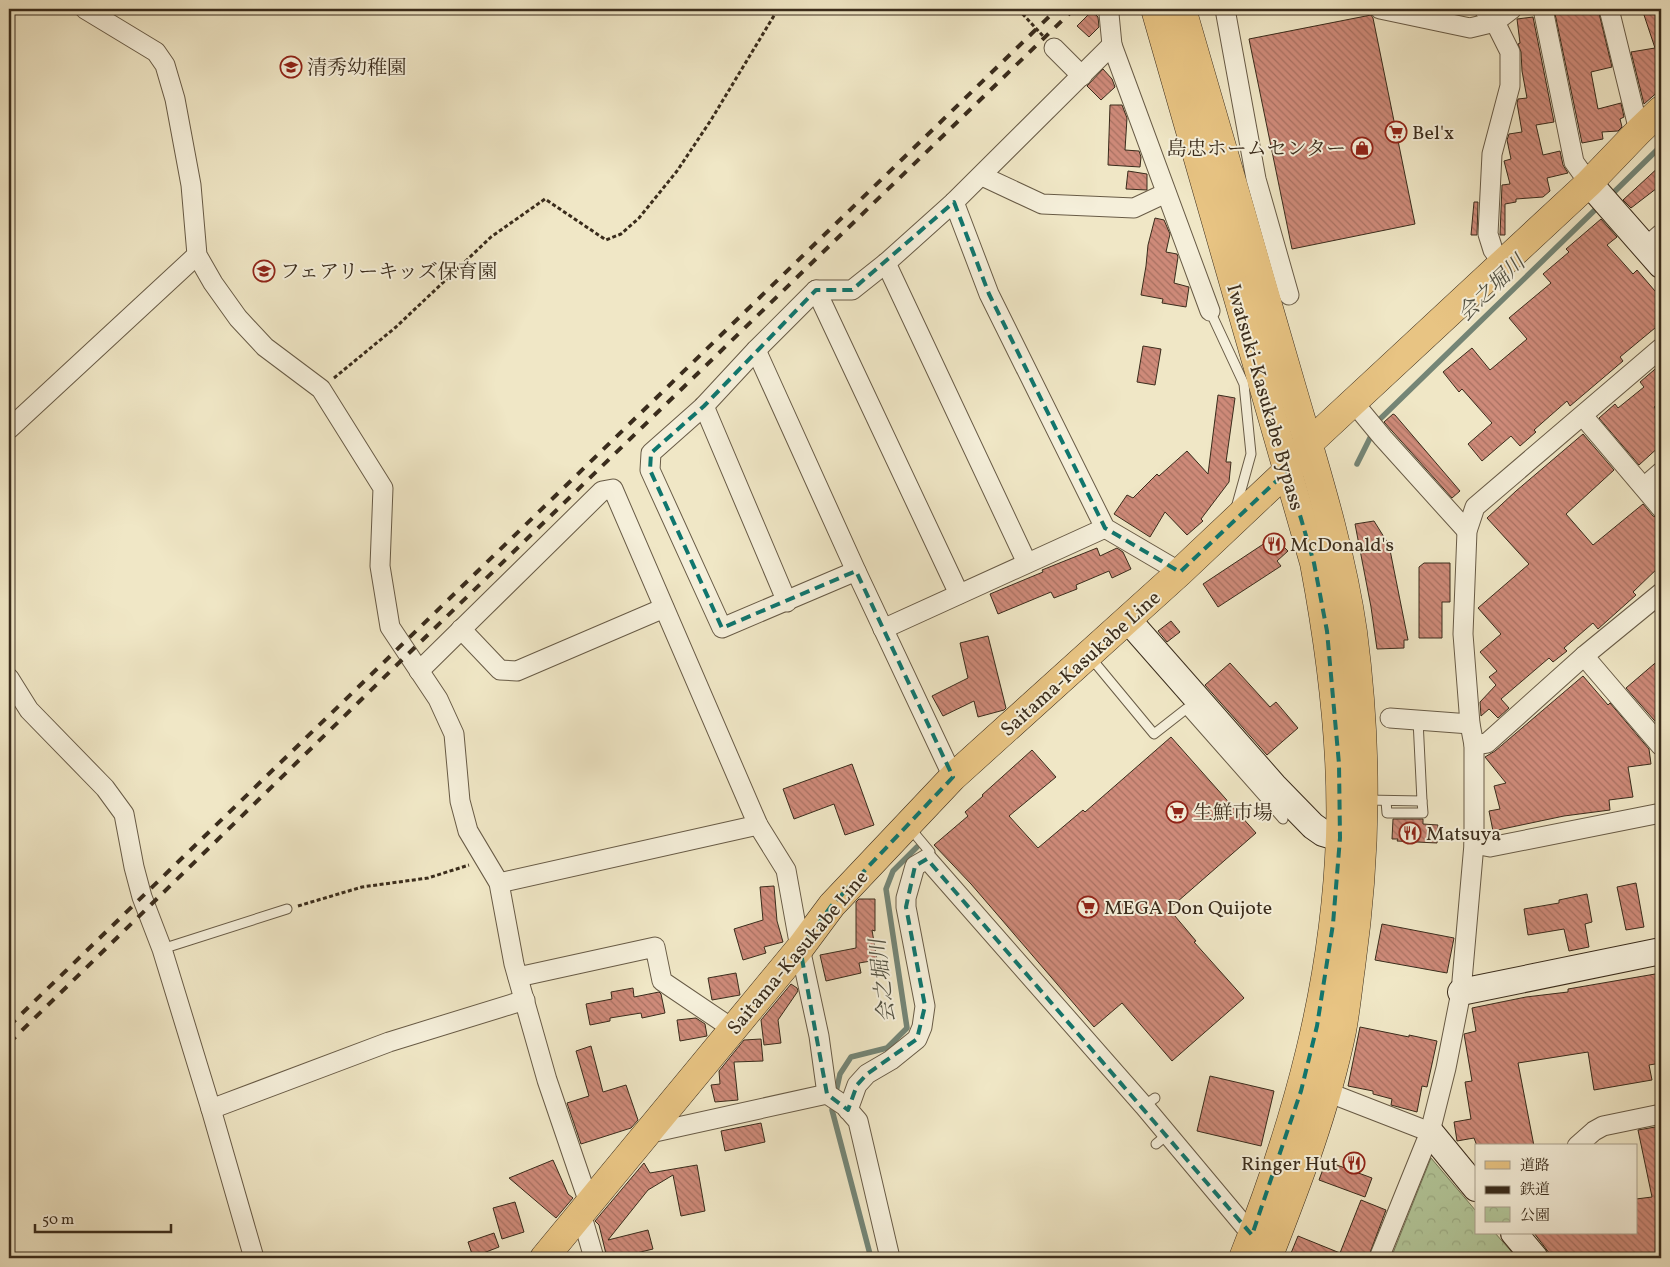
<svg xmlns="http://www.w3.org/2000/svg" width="1670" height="1267" font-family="Vollkorn,'Noto Serif JP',serif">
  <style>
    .park { fill: url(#park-crowns); stroke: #767a5b }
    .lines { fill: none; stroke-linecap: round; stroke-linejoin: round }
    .stream { stroke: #748576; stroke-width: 5.5 }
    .building { fill: url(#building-back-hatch); stroke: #3a2c1c }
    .lane-casing { stroke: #685b46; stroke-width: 11 }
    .street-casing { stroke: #685b46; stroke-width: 21 }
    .secondary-casing { stroke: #3a2c1c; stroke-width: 28 }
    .primary-casing { stroke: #3a2c1c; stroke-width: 29 }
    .highway-casing { stroke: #3a2c1c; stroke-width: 29 }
    .path { stroke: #3a2c1c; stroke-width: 3; stroke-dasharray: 4 2.5; stroke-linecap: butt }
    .lane { stroke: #f5efda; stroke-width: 9 }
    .street { stroke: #f5efda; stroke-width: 19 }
    .secondary { stroke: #f5efda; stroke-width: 26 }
    .primary { stroke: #e8c483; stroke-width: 28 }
    .highway { stroke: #e8c483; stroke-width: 28 }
    .rail { stroke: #3a2c1c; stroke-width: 4; stroke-dasharray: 9 9; stroke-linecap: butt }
    .marked { fill: none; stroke: #0f766e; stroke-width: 4; stroke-dasharray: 10 6; stroke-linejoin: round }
    .labels { text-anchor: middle; stroke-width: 4; stroke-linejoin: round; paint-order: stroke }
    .poi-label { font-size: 20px; fill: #3a2c1c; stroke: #f5efda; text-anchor: start }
    .street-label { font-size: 20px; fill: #3a2c1c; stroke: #f5efda }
    .water-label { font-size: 21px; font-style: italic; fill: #525142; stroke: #f5efda }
  </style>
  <defs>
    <pattern id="park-crowns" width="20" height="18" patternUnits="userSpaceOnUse" patternTransform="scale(1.25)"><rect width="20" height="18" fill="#b3c79a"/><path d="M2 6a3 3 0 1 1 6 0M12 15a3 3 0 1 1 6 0" fill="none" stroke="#9bab84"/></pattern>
    <pattern id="building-back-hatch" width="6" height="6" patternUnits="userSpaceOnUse" patternTransform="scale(1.25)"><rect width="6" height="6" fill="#ce8a79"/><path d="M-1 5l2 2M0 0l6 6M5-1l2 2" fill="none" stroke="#a87162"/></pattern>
  </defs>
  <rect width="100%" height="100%" fill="#f0e7c6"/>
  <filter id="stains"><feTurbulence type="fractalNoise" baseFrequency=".004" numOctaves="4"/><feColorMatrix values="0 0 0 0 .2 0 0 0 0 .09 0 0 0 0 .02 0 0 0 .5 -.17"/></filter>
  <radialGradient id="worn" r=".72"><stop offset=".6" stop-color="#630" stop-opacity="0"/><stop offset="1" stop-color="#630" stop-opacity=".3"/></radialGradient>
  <polygon class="park" points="1431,1158 1476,1211 1476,1233 1495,1233 1517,1258 1391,1258"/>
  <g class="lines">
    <g class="stream">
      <polyline points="1609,197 1661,146"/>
      <polyline points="1377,424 1379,420 1600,205"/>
      <polyline points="1357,464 1373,432"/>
      <polyline points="871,1258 832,1110 840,1074 851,1057 887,1048 907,1028 886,889 893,871 917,847"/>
    </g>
  </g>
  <g class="building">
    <polygon points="1554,9 1598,9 1612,67 1591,72 1598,109 1621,103 1624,117 1620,119 1622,127 1618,131 1602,132 1603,139 1582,143"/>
    <polygon points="1642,9 1661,9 1661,89 1644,104 1631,52 1655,48"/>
    <polygon points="1092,11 1098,17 1099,27 1089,37 1077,26"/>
    <polygon points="1371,15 1373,18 1415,224 1292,249 1249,39"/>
    <polygon points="1533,17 1554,122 1536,125 1543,155 1560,151 1563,165 1568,173 1547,178 1550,191 1543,197 1516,199 1516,202 1505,204 1505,235 1500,235 1502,185 1510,184 1504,161 1511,159 1507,140 1509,134 1522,132 1517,103 1518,99 1527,98 1522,71 1521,52 1518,44 1520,43 1517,19"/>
    <polygon points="1103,69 1112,79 1115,87 1101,100 1087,86"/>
    <polygon points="1110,105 1122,105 1127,118 1125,150 1139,151 1141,157 1140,167 1108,165"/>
    <polygon points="1661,165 1661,185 1631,208 1623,200"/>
    <polygon points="1128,171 1147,174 1147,190 1126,189"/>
    <polygon points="1474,202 1478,202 1477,235 1471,235"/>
    <polygon points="1155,218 1164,220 1170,234 1166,252 1177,254 1178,257 1174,283 1189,287 1186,307 1162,303 1163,299 1141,295 1146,266 1148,245"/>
    <polygon points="1601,219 1617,237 1607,245 1633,274 1637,270 1661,298 1661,323 1620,357 1623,361 1570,406 1567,401 1534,430 1536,432 1520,446 1511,436 1482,461 1468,444 1492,423 1462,389 1459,392 1443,372 1472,348 1490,370 1527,339 1509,318 1551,283 1543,274 1569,252 1566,249"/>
    <polygon points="1143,346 1161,349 1155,385 1137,382"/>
    <polygon points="1661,364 1661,401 1654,407 1661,416 1661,445 1639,465 1599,418 1615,404 1618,408 1644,387 1640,382"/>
    <polygon points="1218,395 1235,398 1226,462 1231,462 1229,482 1201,519 1203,521 1187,535 1165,512 1150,537 1114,514 1127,495 1133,498 1157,474 1159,476 1187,451 1208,474"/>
    <polygon points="1393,414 1395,415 1460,491 1452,498 1384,422"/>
    <polygon points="1583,434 1614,470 1566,514 1593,545 1643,504 1653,516 1661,519 1661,565 1633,592 1636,595 1598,629 1593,623 1564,648 1567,651 1553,662 1549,658 1501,699 1509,708 1498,718 1489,709 1481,716 1480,702 1496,685 1489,677 1497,671 1480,652 1501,634 1478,608 1529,564 1487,518 1516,491"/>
    <polygon points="1374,521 1389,545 1408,640 1404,640 1404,648 1377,649 1371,607 1355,524"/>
    <polygon points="1277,540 1288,551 1277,561 1281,566 1218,607 1203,584 1265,543 1269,548"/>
    <polygon points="1097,548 1100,556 1117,548 1123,552 1131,569 1112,578 1109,571 1076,585 1077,589 1054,598 1051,592 998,614 990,594 1043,572 1042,570"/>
    <polygon points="1424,563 1450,563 1450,602 1442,602 1442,638 1419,638 1419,567"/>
    <polygon points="1171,621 1180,632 1167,642 1158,631"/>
    <polygon points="988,636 1006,708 1004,710 978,717 974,701 943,716 932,696 968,678 960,643"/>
    <polygon points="1661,658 1661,728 1626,688"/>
    <polygon points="1230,663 1270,707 1276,702 1298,728 1267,755 1205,685"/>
    <polygon points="1583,676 1608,705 1610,703 1649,749 1651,764 1628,767 1633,797 1609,800 1610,810 1564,816 1493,831 1489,811 1500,809 1494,786 1506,783 1485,757 1495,751"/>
    <polygon points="1171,737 1256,833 1169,909 1196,941 1194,942 1244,998 1172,1061 1122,1003 1094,1027 971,884 934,845 968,816 965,812 983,796 982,795 1032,750 1056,777 1009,816 1038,848 1083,810 1085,812"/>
    <polygon points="852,764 874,825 845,835 834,804 794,819 783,789"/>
    <polygon points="1393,819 1423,819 1423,824 1438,825 1437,843 1397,841 1398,839 1392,839"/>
    <polygon points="1636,883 1644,927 1626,930 1617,887"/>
    <polygon points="774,886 777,921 783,942 764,947 766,953 743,960 734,929 763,920 760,887"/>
    <polygon points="1587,894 1592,922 1585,924 1589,947 1569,951 1564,929 1528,935 1524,909 1559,903 1559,900"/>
    <polygon points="859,899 875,899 875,931 872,930 877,960 859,963 861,973 826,981 820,955 856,948 856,902"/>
    <polygon points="1382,924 1454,938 1447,973 1375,960"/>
    <polygon points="736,973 740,995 712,1000 708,978"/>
    <polygon points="1661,973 1661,1063 1649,1065 1652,1080 1594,1090 1588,1052 1518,1063 1534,1146 1477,1146 1474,1138 1457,1141 1454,1122 1471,1119 1465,1082 1472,1081 1464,1034 1476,1031 1472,1008 1526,997 1568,992 1568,989"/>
    <polygon points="791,984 797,988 798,991 778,1020 781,1043 764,1045 761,1020"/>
    <polygon points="633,988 634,997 659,992 661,994 665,1013 642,1018 641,1013 610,1018 610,1021 590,1025 586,1004 612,999 611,992"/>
    <polygon points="696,1018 705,1024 707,1036 680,1041 677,1020"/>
    <polygon points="1360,1027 1409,1037 1409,1035 1437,1041 1427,1087 1422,1086 1417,1112 1391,1105 1392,1099 1373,1094 1373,1091 1348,1086"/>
    <polygon points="761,1039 763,1061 734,1062 738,1100 715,1102 711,1085 720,1084 719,1071 744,1040"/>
    <polygon points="591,1046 603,1092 626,1085 638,1120 631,1128 581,1144 567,1103 589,1096 576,1051"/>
    <polygon points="1210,1076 1274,1091 1261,1146 1197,1131"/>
    <polygon points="761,1123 765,1142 725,1151 721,1131"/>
    <polygon points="1661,1126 1661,1258 1553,1258 1534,1233 1636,1233 1636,1199 1652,1197 1638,1130"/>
    <polygon points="553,1160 568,1194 573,1198 556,1218 509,1178"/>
    <polygon points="1326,1161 1372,1178 1365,1197 1319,1180"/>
    <polygon points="644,1163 650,1173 697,1165 705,1211 681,1216 673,1175 648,1190 608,1240 648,1230 653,1249 616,1258 607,1258 599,1225 595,1221"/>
    <polygon points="1361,1200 1386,1210 1368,1258 1289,1258 1298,1236 1340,1253"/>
    <polygon points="515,1202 524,1232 502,1239 493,1208"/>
    <polygon points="494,1233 499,1247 473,1257 468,1242"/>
  </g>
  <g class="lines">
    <g class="lane-casing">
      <g id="lane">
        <polyline points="1210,311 1244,384 1251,454 1236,508"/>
        <polyline points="1091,658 1154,734 1186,709 1283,819"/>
        <polyline points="1366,800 1422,801 1418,720"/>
        <polyline points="1386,801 1387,813 1423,813 1422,801"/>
        <polyline points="909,827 930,852 927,859"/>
        <polyline points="162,949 287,909"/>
        <polyline points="1144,1106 1155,1098"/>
        <polyline points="1156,1144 1168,1134"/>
      </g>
    </g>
    <g class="street-casing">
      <g id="street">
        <polyline points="85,9 156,52 165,65 175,99 191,185 197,255 213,283 238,318 265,347 321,389 383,488 380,566 390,627 438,699 454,734 460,801 468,831 499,883 514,964 547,1080 589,1203"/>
        <polyline points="1111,9 1109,14 1112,45"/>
        <polyline points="1225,9 1256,179 1289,295"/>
        <polyline points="1380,9 1470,28 1495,22 1512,9"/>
        <polyline points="1484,9 1495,22 1510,52 1510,86 1492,154 1488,234 1493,250 1503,264"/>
        <polyline points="1543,9 1574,162 1589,183"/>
        <polyline points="1609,9 1639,131"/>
        <polyline points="1054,48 1082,76"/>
        <polyline points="982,176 1042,204 1134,208 1166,193"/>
        <polyline points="954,202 1112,45 1210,311"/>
        <polyline points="1646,247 1661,234"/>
        <polyline points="886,263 1027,563"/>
        <polyline points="816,290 959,594"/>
        <polyline points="756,350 856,571 953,777"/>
        <polyline points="1354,403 1383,438 1467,531"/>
        <polyline points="704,406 787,602"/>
        <polyline points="1583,416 1661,508"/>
        <polyline points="9,429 197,255"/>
        <polyline points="1644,487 1661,472"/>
        <polyline points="856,571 722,628 650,470 651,453 704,406 756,350 816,290 852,290 886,263 954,202 989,294 1105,528 1180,572"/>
        <polyline points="461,629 500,670 517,671 664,608"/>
        <polyline points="883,629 1105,528"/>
        <polyline points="1584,656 1661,746"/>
        <polyline points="419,671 602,491 613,489 758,825 786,870 800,948 819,1036 827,1094"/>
        <polyline points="9,678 29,710 105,788 124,814 134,867 142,897 162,949 211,1109 254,1258"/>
        <polyline points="1390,718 1470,724"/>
        <polyline points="1474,745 1487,743 1584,656 1661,593"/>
        <polyline points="1474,844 1490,847 1661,813"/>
        <polyline points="499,883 758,825"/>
        <polyline points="518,977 655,947 662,981 733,1029"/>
        <polyline points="1327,1092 1430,1132"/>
        <polyline points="211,1109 389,1042 525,1000"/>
        <polyline points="848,1110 857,1085 867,1074 891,1060 917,1039 922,1027 925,1006 906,907 906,898 915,866 927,859 1144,1106 1252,1235"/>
        <polyline points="646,1134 827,1094 845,1106 858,1121 890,1258"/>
        <polyline points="1577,1146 1594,1131 1603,1126 1661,1114"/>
        <polyline points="581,1213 594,1258"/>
        <polyline points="1379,1258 1430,1132 1446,1068 1461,992 1474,844 1474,745 1470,724 1463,634 1467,531 1475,507 1661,348"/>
      </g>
    </g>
    <g class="secondary-casing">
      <g id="secondary">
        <polyline points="1589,183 1661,265"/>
        <polyline points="1128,620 1274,786 1313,826 1323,833 1340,838"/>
        <polyline points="1461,992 1661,951"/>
        <polyline points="1430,1132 1476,1188"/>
        <polyline points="1514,1233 1535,1258"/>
      </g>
    </g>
    <g class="primary-casing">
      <polyline id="primary" points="544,1258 800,948 832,905 953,777 1180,572 1287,471 1308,444 1589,183 1639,131 1661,110"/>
    </g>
    <g class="highway-casing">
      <g id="highway">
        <path d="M 1155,9 L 1314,563 C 1331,653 1343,745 1340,837 C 1335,984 1297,1122 1243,1258"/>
        <path d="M 1182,9 C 1219,133 1255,257 1290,381 C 1314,464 1341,547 1353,632 C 1368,747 1367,852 1351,967 C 1348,988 1346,1010 1342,1031 C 1326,1109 1297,1184 1268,1258"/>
      </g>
    </g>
    <g class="path">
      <polyline points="1018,9 1043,36"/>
      <polyline points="334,378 396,327 491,237 545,199 606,240 621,234 639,218 677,171 711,120 778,9"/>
      <polyline points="298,906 362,887 428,878 469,865"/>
    </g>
    <use href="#lane" class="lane"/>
    <use href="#street" class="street"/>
    <use href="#secondary" class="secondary"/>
    <use href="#primary" class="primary"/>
    <use href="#highway" class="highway"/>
    <g class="rail">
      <polyline points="9,1026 1057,9"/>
      <polyline points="9,1043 407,655 1074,9"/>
    </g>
  </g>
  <path class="marked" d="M 954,202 L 989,294 L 1105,528 L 1180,572 L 1287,471 L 1314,563 L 1327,631 L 1339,764 L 1340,838 L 1333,924 L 1317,1026 L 1301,1091 L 1252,1235 L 927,859 L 915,866 L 906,907 L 925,1006 L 917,1039 L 867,1074 L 857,1085 L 848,1110 L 827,1094 L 800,948 L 832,905 L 953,777 L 856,571 L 722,628 L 650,470 L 651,453 L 704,406 L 816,290 L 852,290 Z"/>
  <defs>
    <g id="school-ring" transform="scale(1.125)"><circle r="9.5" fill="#f5efda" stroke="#8f2418" stroke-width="1.5"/><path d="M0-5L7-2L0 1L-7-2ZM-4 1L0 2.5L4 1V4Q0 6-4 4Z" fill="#8f2418"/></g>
    <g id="supermarket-ring" transform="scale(1.125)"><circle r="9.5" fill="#f5efda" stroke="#8f2418" stroke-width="1.5"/><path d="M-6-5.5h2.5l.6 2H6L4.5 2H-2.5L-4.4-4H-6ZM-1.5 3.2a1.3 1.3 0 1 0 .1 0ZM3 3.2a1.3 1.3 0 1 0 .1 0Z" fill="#8f2418"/></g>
    <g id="shop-ring" transform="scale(1.125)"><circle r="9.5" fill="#f5efda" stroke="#8f2418" stroke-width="1.5"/><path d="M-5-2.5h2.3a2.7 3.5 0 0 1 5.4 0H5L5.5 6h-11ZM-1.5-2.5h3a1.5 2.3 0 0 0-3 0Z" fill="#8f2418"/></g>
    <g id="restaurant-ring" transform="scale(1.125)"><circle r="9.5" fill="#f5efda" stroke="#8f2418" stroke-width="1.5"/><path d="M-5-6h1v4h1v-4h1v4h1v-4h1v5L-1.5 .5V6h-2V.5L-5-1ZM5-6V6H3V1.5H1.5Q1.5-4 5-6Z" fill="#8f2418"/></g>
  </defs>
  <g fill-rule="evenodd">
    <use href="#school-ring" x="291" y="67"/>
    <use href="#supermarket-ring" x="1396" y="132"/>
    <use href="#shop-ring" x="1362" y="148"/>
    <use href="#school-ring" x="264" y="271"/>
    <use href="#restaurant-ring" x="1274" y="544"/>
    <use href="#supermarket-ring" x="1177" y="812"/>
    <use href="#restaurant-ring" x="1410" y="833"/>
    <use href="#supermarket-ring" x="1088" y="907"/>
    <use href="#restaurant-ring" x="1354" y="1163"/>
  </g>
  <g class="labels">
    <g class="poi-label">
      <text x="307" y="74">清秀幼稚園</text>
      <text x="1412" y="139">Bel'x</text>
      <text x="1346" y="155" text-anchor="end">島忠ホームセンター</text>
      <text x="280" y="278">フェアリーキッズ保育園</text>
      <text x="1290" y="551">McDonald's</text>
      <text x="1193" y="819">生鮮市場</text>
      <text x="1426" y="840">Matsuya</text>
      <text x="1104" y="914">MEGA Don Quijote</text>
      <text x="1338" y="1170" text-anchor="end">Ringer Hut</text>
    </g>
    <g class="street-label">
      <text transform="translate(1266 397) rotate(74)" y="7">Iwatsuki-Kasukabe Bypass</text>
      <text transform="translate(1080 663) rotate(-42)" y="7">Saitama-Kasukabe Line</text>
      <text transform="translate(797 952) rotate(-50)" y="7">Saitama-Kasukabe Line</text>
    </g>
    <g class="water-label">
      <text transform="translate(1491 288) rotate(-44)" y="7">会之堀川</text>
      <text transform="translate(882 981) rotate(-97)" y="7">会之堀川</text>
    </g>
  </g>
  <rect width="1670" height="1267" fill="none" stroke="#f0e7c6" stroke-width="30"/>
  <rect x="10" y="10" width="1650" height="1247" fill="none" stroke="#3a2c1c" stroke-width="2.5"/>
  <rect x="15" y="15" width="1640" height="1237" fill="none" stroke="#3a2c1c"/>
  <rect x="1475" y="1144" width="162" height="90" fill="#f5efda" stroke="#aaa18e"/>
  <rect x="1485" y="1161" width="25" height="8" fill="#e8c483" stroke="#aaa18e"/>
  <text x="1520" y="1170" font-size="15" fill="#3a2c1c">道路</text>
  <rect x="1485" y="1186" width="25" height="8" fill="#3a2c1c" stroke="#aaa18e"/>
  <text x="1520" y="1194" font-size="15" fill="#3a2c1c">鉄道</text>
  <rect x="1485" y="1207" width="25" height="15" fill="url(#park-crowns)" stroke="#aaa18e"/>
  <text x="1520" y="1220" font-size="15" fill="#3a2c1c">公園</text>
  <path d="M35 1224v8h136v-8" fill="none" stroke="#3a2c1c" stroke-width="2.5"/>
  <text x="42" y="1224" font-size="15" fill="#3a2c1c" stroke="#f5efda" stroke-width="4" paint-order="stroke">50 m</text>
  <rect width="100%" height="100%" filter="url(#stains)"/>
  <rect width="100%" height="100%" fill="url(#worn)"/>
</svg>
